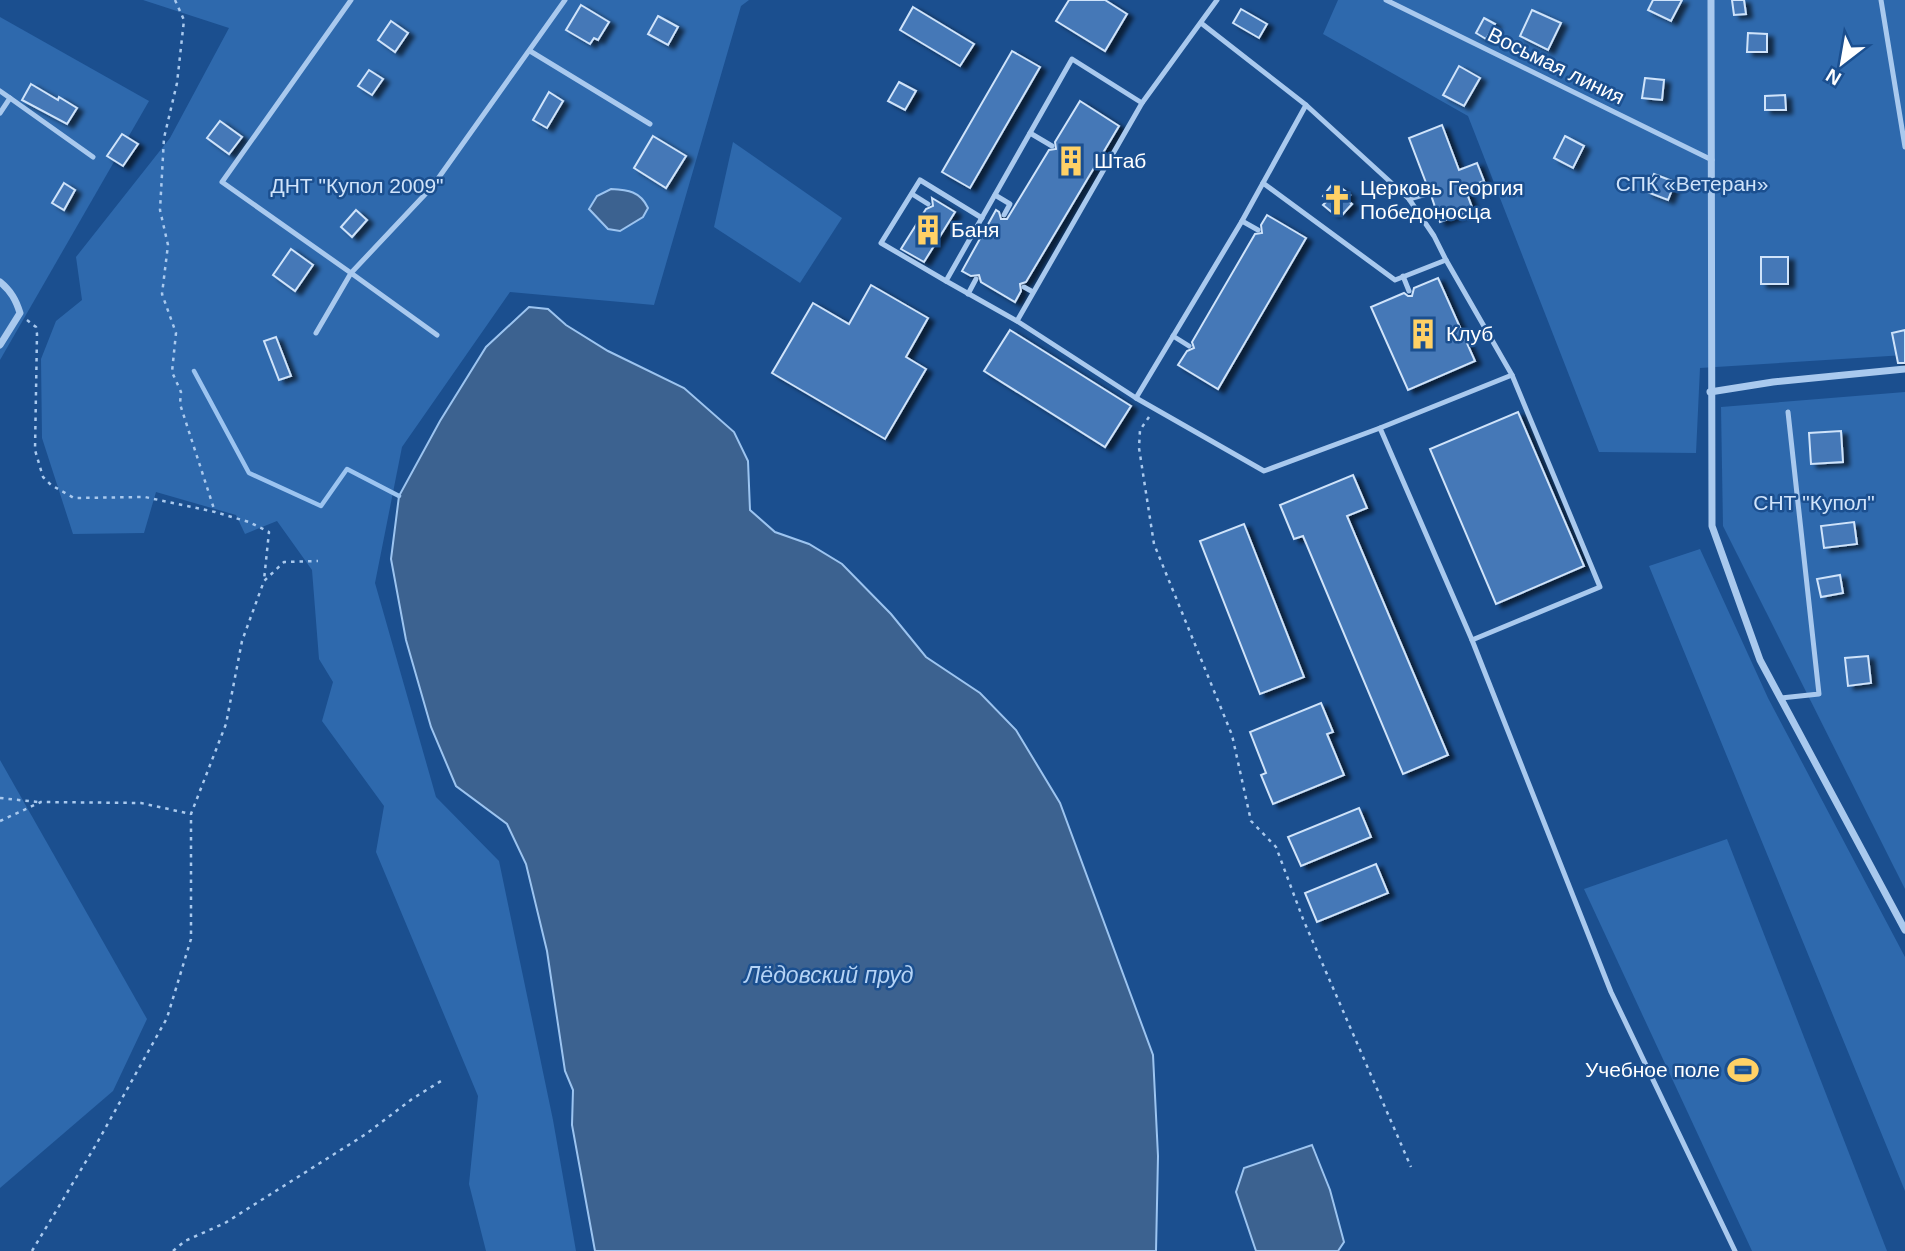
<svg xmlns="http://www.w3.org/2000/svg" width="1905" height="1251" font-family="Arial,sans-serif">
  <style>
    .green { fill: #2e69ad }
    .water { fill: #3c6290; stroke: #9cc4f0; stroke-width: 2 }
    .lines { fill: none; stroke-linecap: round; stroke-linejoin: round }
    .stream { stroke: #9cc4f0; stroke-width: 4.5 }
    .building { fill: #4478b7; stroke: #cfe3fa; stroke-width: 2; filter: url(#shadow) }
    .path { stroke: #a9c9ee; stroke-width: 2.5; stroke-dasharray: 3.5 5; stroke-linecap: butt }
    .service { stroke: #a9c9ee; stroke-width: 5 }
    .minor { stroke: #a9c9ee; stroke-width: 7 }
    .labels { text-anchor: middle; stroke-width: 5; stroke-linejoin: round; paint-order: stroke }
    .street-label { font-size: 21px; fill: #fff; stroke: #1b4f8f }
    .poi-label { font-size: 21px; fill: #fff; stroke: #1b4f8f; text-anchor: start }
    .park-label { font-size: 21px; fill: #cfe3fa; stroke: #1b4f8f }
    .water-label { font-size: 23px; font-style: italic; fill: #b5d3f5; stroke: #1b4f8f }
  </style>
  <defs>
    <filter id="shadow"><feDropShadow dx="6" dy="3.5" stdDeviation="2" flood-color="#0009"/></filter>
  </defs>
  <rect width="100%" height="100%" fill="#1b4f8f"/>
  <g class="green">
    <polygon points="143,0 749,0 741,6 654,305 510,292 402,447 375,583 436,797 499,861 553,1120 576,1251 486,1251 469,1184 478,1096 376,852 384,806 322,721 333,682 319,659 312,570 277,521 245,534 236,515 156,492 144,533 73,534 42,438 41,359 56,321 82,300 76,257 170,138 229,28"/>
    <polygon points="1338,0 1905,0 1905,355 1700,368 1696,453 1599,452 1468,116 1323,34"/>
    <polygon points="0,17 149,101 0,360"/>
    <polygon points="733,142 842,218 800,283 714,227"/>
    <polygon points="1905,392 1905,889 1723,526 1721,407"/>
    <polygon points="1700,549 1768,698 1905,957 1905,1191 1649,566"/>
    <polygon points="0,760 147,1019 113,1091 0,1188"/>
    <polygon points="1727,839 1887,1251 1752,1251 1584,889"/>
  </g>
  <g class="water">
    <path d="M 611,189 C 628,190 640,191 648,208 L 643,217 L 620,231 L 608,229 L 589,209 L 597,196 Z"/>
    <polygon points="529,307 548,309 566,325 608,351 684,388 734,432 748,461 750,510 775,532 809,544 842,564 891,614 926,657 980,693 1016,730 1060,803 1153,1055 1158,1156 1156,1251 595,1251 572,1125 573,1090 565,1071 547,951 526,864 507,824 456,786 431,727 406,640 391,559 399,496 440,421 486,347"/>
    <polygon points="1312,1145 1330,1190 1344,1242 1338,1251 1256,1251 1236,1192 1244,1168"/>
  </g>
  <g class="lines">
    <polyline class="stream" points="194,371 249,473 321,506 347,469 399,496"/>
  </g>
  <g class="building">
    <polygon points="1069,0 1105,0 1127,14 1105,51 1056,21"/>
    <polygon points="1653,0 1682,0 1671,21 1648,10"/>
    <polygon points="1732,0 1744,0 1746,14 1734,15"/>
    <polygon points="581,5 609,22 598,40 594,38 590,44 566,30"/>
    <polygon points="913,7 974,44 960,66 900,30"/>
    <polygon points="1241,9 1267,24 1259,38 1233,23"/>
    <polygon points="1532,10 1561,23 1548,50 1520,36"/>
    <polygon points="658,16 678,27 668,45 648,34"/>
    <polygon points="1484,18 1495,24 1486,39 1476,33"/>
    <polygon points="391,21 408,33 395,52 378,40"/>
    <polygon points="1748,33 1767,34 1767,52 1747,52"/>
    <polygon points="1012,51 1040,67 970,188 942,172"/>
    <polygon points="1459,66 1480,78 1464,106 1443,95"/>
    <polygon points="369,70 383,79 372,95 358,86"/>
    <polygon points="1645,78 1664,80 1662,100 1642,98"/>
    <polygon points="899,82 916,91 905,110 888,101"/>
    <polygon points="31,84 58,100 59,97 77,108 67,124 22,100"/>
    <polygon points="549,92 563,101 547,128 533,120"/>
    <polygon points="1785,95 1786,110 1765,110 1765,96"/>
    <polygon points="1080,101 1119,126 1026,282 1020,284 1021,291 1015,302 981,282 979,275 971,276 962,271 996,210 999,212 1001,219 1007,219 1049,150 1056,149 1055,142"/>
    <polygon points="220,121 242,137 229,154 207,138"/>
    <polygon points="1442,125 1459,170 1477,163 1484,181 1465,188 1473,210 1440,222 1432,198 1435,191 1428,188 1409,138"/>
    <polygon points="122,134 138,144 123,166 107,156"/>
    <polygon points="653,136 686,156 666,188 634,168"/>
    <polygon points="1565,136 1584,146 1573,168 1554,158"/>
    <polygon points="1654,174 1675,182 1668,200 1647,192"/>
    <polygon points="64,183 75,190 64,210 52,203"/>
    <polygon points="1331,186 1336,190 1339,186 1350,195 1346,199 1352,204 1343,214 1338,209 1334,214 1323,205 1328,200 1323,196"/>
    <polygon points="932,198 955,212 924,262 901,249 926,209 933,206"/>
    <polygon points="356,210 367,220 352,237 341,227"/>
    <polygon points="1267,215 1306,238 1218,389 1178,365 1187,351 1194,348 1192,342 1255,234 1262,233 1261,225"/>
    <polygon points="291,249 313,265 295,291 273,275"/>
    <rect x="1761" y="257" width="27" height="27"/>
    <polygon points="1438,278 1475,361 1408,390 1371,307 1404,293 1408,296 1412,296 1414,288"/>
    <polygon points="871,285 928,318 906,357 926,369 885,439 772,373 813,303 849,324"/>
    <polygon points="1010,330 1131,406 1105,447 984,371"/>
    <polygon points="1905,330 1905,363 1898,363 1892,333"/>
    <polygon points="276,337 291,376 279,380 264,341"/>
    <polygon points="1518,412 1584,566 1496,604 1430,449"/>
    <polygon points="1841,431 1843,462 1811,464 1809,433"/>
    <polygon points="1353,475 1367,508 1347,516 1448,755 1403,774 1303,536 1294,539 1280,505"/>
    <polygon points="1854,522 1857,544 1824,548 1821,526"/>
    <polygon points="1244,524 1304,677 1260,694 1200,541"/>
    <polygon points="1840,575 1843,593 1821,597 1817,579"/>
    <polygon points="1868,656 1871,683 1848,686 1845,658"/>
    <polygon points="1321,703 1333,732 1327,734 1344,775 1273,804 1261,775 1266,773 1250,732"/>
    <polygon points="1359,808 1371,837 1301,866 1288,837"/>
    <polygon points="1376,864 1388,893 1317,922 1305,893"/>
  </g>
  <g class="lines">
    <g class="path">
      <polyline points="175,0 184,20 177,83 164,138 160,210 168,245 162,294 176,333 172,372 181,392 180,404 215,512"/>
      <polyline points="27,320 36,327 37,334 35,450 43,477 51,485 74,498 145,497 215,512 249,522 269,532 264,580"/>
      <polyline points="1149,417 1140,430 1139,448 1154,544 1232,735 1251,821 1276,847 1303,919 1411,1167"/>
      <polyline points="0,798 38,802"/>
      <polyline points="0,821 41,802 141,803 191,814"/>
      <polyline points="32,1251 97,1143 167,1018 191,939 191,814 226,724 242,641 264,581 284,562 318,561"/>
      <polyline points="173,1251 185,1241 225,1223 366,1134 412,1099 441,1081"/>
    </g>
    <g class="service">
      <polyline points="351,0 222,182 351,273 432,187 565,0"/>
      <polyline points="1217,0 1142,103 1017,321 1136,398 1264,471 1380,428 1472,640 1611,992 1735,1251"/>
      <polyline points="1386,0 1712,160"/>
      <polyline points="1881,0 1905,147"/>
      <polyline points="1201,23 1306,105"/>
      <polyline points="530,51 650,124"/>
      <polyline points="0,91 10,98"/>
      <polyline points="0,113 10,98 93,157"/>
      <polyline points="1030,133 1052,146"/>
      <polyline points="1263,183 1395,280 1446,260"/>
      <polyline points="912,194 928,204"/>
      <polyline points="995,195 1010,204 1004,215"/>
      <polyline points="1409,199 1430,193"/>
      <polyline points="1242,221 1258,230"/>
      <polyline points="1403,276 1409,291"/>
      <polyline points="946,281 881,243 920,180 982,218"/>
      <polyline points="1024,287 1033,292"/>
      <polyline points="968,294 976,279"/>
      <polyline points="1017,321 946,281 1072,59 1142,103"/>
      <polyline points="316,333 351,273 437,335"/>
      <polyline points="1173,336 1189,346"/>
      <polyline points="1136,398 1242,221 1306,105 1409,199 1434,236 1446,260 1512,375 1380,428"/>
      <polyline points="1472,640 1600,587 1512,375"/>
      <polyline points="1781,698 1819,694 1788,412"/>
    </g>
    <g class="minor">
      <polyline points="1711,0 1712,526 1760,660 1905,930"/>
      <path d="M 0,282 C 11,291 16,300 20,313 L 0,345"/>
      <polyline points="1710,392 1773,382 1905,369"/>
    </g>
  </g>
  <defs>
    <g id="building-bare" transform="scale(2.415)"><path d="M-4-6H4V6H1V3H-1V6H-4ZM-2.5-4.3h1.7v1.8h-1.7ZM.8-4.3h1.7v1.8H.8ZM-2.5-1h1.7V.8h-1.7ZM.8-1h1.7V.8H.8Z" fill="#ffd166" stroke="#1b4f8f" stroke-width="2.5" paint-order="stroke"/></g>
    <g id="church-bare" transform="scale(2.415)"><path d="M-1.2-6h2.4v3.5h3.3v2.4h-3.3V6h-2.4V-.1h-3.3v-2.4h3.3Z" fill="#ffd166" stroke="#1b4f8f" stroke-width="2.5" paint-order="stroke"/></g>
    <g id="stadium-bare" transform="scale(2.415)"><path d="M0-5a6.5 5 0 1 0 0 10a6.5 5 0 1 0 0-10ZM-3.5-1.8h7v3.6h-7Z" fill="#ffd166" stroke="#1b4f8f" stroke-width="2.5" paint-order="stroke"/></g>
  </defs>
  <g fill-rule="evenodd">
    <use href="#building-bare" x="1071" y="161"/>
    <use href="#church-bare" x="1337" y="200"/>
    <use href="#building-bare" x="928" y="230"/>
    <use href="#building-bare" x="1423" y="334"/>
    <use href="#stadium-bare" x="1743" y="1070"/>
  </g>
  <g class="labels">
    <g class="street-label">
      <text transform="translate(1556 66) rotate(26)" y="7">Восьмая линия</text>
    </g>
    <g class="poi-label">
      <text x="1094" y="168">Штаб</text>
      <text x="1360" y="195">Церковь Георгия<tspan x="1360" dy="24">Победоносца</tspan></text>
      <text x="951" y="237">Баня</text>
      <text x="1446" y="341">Клуб</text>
      <text x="1720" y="1077" text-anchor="end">Учебное поле</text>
    </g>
    <g class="park-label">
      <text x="1692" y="191">СПК «Ветеран»</text>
      <text x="357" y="193">ДНТ "Купол 2009"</text>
      <text x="1814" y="510">СНТ "Купол"</text>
    </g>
    <g class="water-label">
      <text x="829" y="983">Лёдовский пруд</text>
    </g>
  </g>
  <g transform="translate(1842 63) rotate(211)" stroke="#1b4f8f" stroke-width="5" paint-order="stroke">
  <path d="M0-5L12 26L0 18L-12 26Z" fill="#ffffff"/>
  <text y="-10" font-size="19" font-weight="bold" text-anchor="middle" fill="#ffffff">N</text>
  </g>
</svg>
